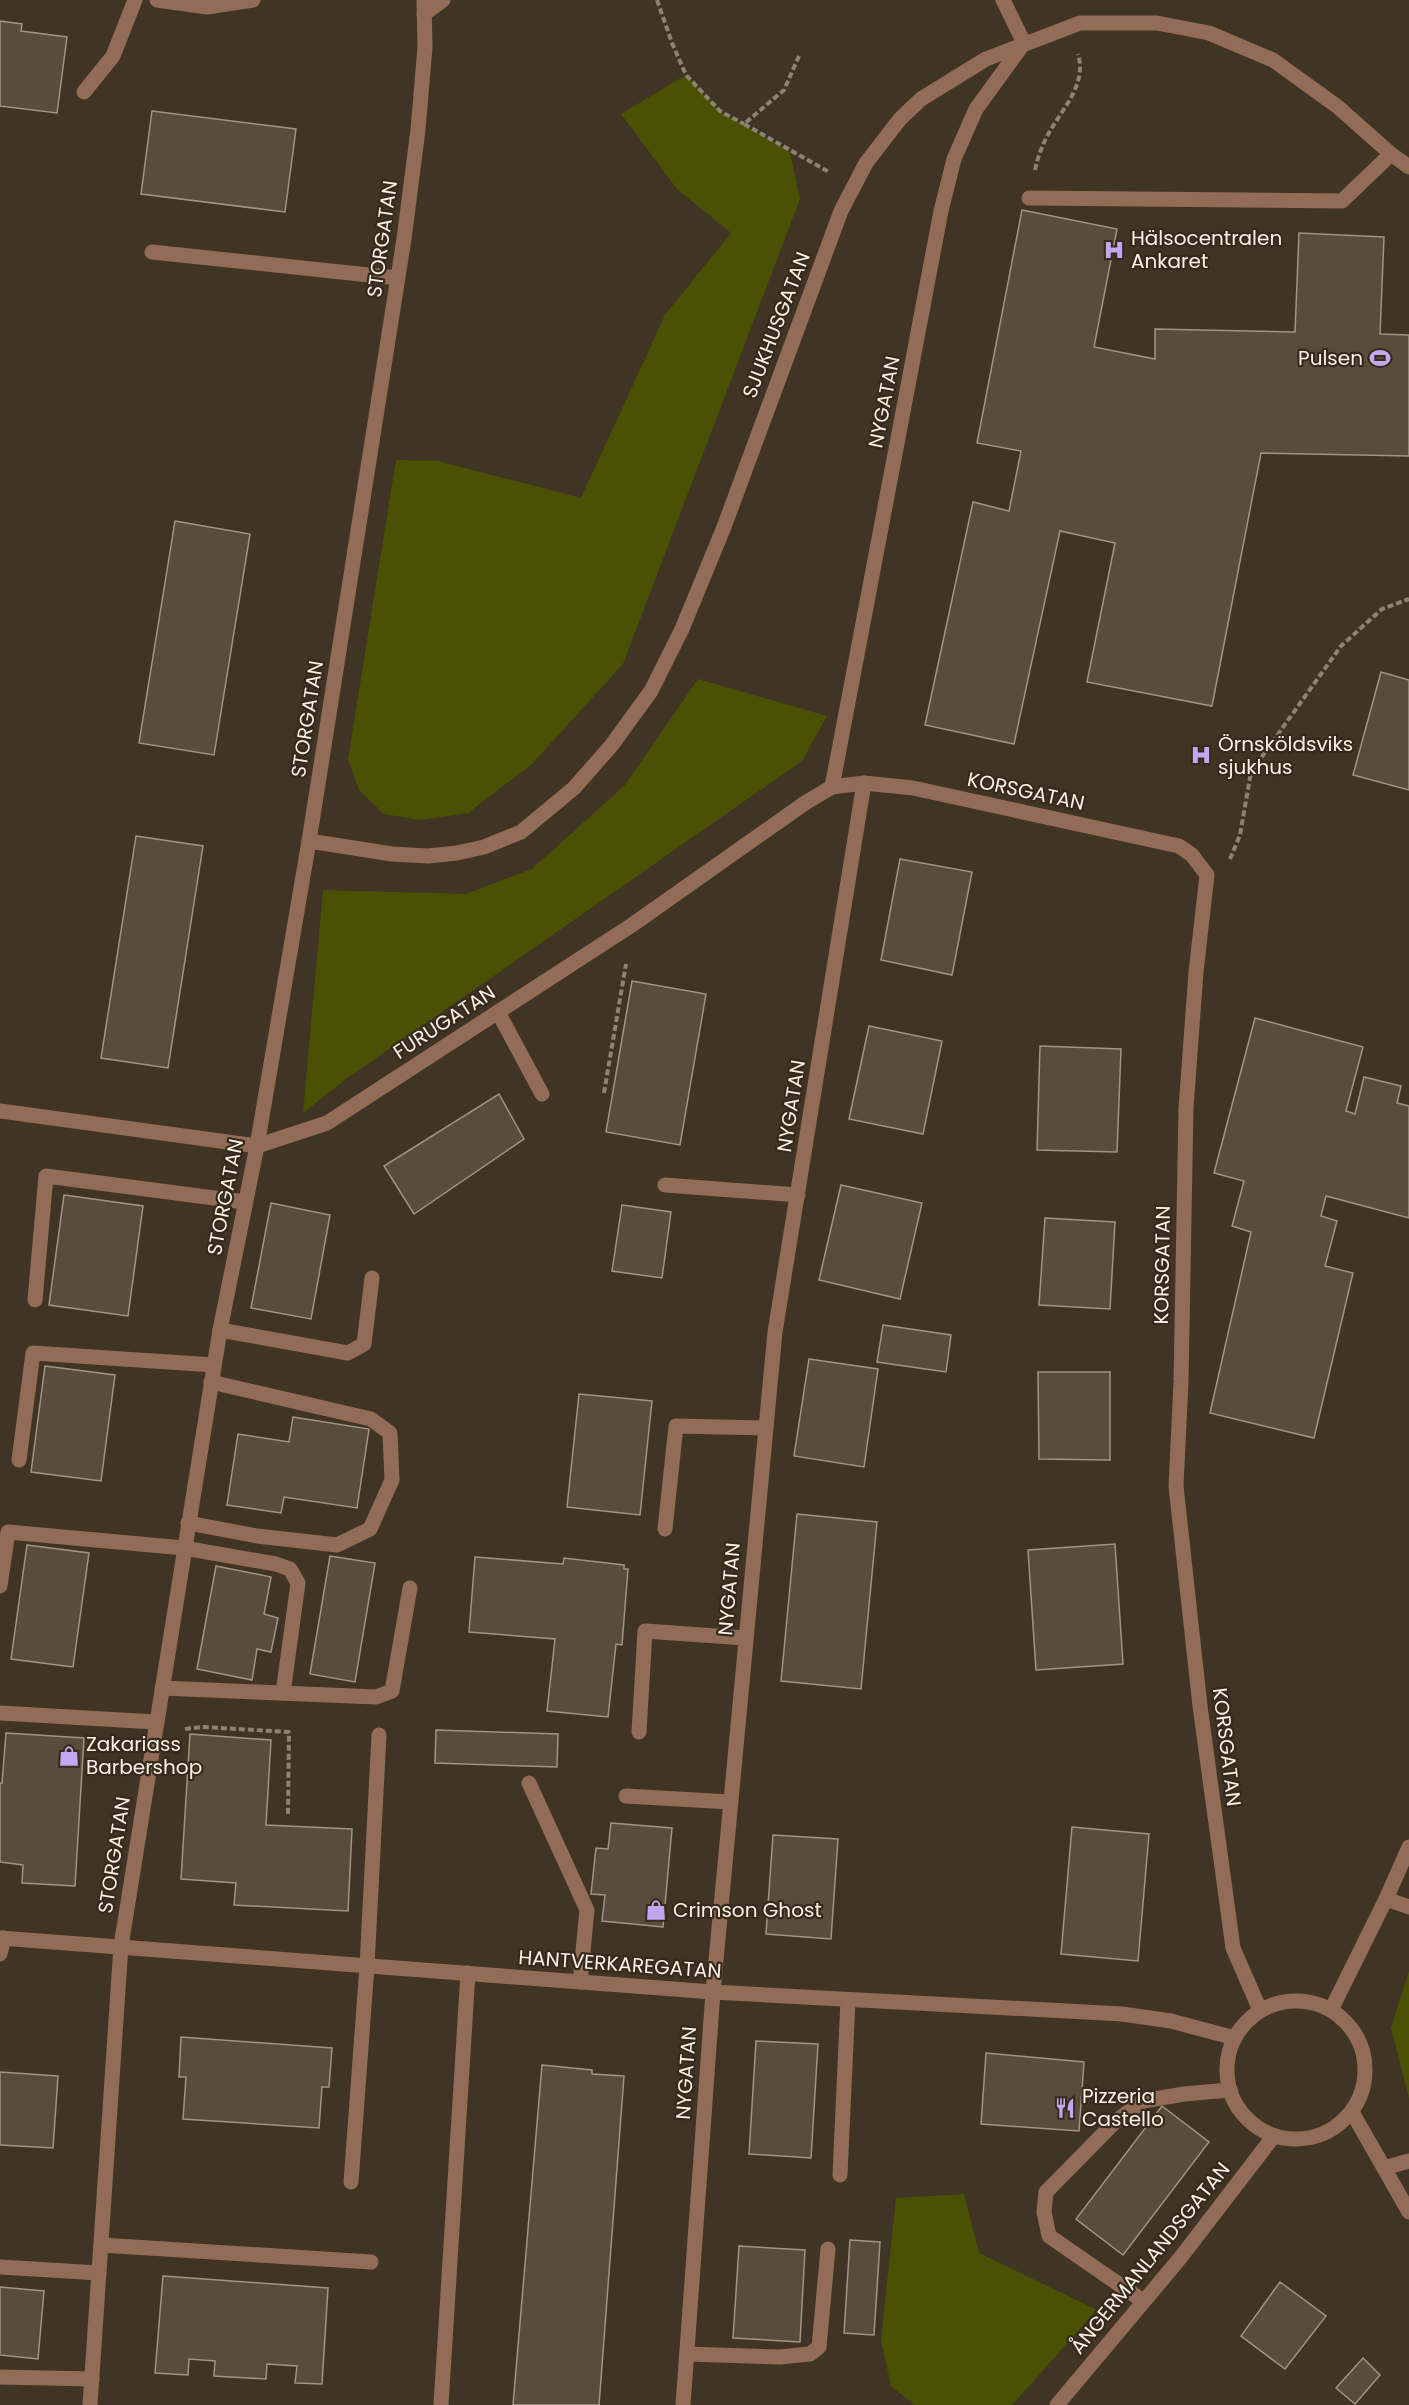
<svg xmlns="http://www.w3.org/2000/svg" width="1409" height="2405" font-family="Poppins,sans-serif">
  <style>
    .green { fill: #4a5102 }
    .building { fill: #584c3c; stroke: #a19482; stroke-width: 1.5 }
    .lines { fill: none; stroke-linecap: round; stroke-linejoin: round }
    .path { stroke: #8c8275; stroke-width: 4; stroke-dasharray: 6 3; stroke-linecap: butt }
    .minor { stroke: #926c56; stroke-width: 15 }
    .labels { text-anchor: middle; stroke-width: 4.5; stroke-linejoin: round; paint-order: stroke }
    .poi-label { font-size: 20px; fill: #faf2e9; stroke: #352a1b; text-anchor: start }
    .street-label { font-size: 20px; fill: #faf2e9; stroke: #352a1b }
  </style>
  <rect width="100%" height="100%" fill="#403425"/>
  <g class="green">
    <polygon points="686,75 720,111 790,152 800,199 623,664 532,764 468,813 420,820 384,814 359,790 348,759 396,460 438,461 581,498 665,315 731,233 677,189 621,114"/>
    <polygon points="698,679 827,716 802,761 346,1079 303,1113 323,890 466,894 532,869 625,785"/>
    <polygon points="1409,1971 1409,2098 1391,2028"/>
    <polygon points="964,2194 979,2253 1097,2310 1012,2405 915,2405 891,2386 881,2340 896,2198"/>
  </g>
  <g class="building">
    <polygon points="0,21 22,24 21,31 67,37 57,113 0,106"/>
    <polygon points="152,111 296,129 285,212 141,194"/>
    <polygon points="1022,210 1117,229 1094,347 1155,359 1155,329 1295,332 1299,233 1384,237 1380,334 1409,335 1409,456 1261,453 1212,706 1087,682 1115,543 1060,531 1014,744 925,725 973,502 1009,511 1021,451 977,443"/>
    <polygon points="175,521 250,534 214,755 139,743"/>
    <polygon points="1381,672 1409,680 1409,790 1353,775"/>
    <polygon points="136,836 203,846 168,1068 101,1058"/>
    <polygon points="900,859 972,872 952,975 881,960"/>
    <polygon points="632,981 706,994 680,1145 606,1132"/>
    <polygon points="1255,1018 1363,1047 1346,1111 1355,1114 1364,1077 1401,1086 1397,1103 1409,1106 1409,1218 1326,1196 1321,1216 1337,1221 1325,1266 1353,1273 1314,1438 1210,1413 1251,1232 1232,1226 1244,1181 1214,1173"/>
    <polygon points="869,1026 942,1041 923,1134 849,1119"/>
    <polygon points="1040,1046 1121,1049 1117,1152 1037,1150"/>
    <polygon points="499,1094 524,1139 414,1214 384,1166"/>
    <polygon points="841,1185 922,1203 900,1299 819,1280"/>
    <polygon points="64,1195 143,1206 128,1316 49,1305"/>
    <polygon points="271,1203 330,1215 311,1319 251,1308"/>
    <polygon points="622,1205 671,1212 662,1278 612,1271"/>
    <polygon points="1045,1218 1115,1222 1110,1309 1039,1305"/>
    <polygon points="883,1325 951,1335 946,1372 877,1362"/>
    <polygon points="809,1359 878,1369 864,1467 794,1456"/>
    <polygon points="45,1366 115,1375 101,1481 31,1472"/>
    <polygon points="1038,1372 1110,1372 1110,1460 1039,1459"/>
    <polygon points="579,1394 652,1401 640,1515 567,1507"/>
    <polygon points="293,1417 369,1429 357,1508 284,1497 281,1513 227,1505 238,1434 289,1442"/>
    <polygon points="797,1514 877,1522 861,1689 781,1681"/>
    <polygon points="1115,1544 1123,1664 1036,1670 1028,1550"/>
    <polygon points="27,1545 89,1553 73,1667 11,1659"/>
    <polygon points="330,1556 375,1563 355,1682 310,1674"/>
    <polygon points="475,1557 563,1564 564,1558 624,1565 624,1569 628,1569 622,1645 616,1644 608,1717 547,1711 555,1639 469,1632"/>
    <polygon points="216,1566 271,1577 264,1614 278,1618 271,1652 257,1649 252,1680 197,1669"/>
    <polygon points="436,1730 558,1734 557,1767 435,1763"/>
    <polygon points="6,1733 84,1738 75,1886 22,1883 23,1865 0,1862 0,1783 2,1783"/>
    <polygon points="190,1734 271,1740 266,1825 352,1829 348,1911 234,1905 236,1883 181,1879"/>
    <polygon points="611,1823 672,1828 663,1927 602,1921 605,1895 591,1894 596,1848 608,1849"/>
    <polygon points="1072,1827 1149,1834 1138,1961 1061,1954"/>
    <polygon points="773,1835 838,1839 831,1939 766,1934"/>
    <polygon points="181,2037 332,2048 329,2087 322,2087 319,2128 183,2119 186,2077 179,2077"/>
    <polygon points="756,2041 818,2044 811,2158 749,2154"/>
    <polygon points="986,2053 1084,2062 1079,2131 981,2124"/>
    <polygon points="542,2065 592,2070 592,2074 624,2076 599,2405 513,2405"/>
    <polygon points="0,2072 58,2076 53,2148 0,2145"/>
    <polygon points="1162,2106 1209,2142 1123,2255 1076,2219"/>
    <polygon points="850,2240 880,2242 874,2335 844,2333"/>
    <polygon points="739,2246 805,2250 800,2342 733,2338"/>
    <polygon points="163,2276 328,2288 322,2384 295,2383 297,2366 267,2364 266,2379 214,2376 215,2361 189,2359 188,2375 155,2373"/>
    <polygon points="1280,2282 1326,2316 1285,2369 1241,2336"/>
    <polygon points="0,2287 44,2291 38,2359 0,2355"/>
    <polygon points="1363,2358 1380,2375 1355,2404 1336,2388"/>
  </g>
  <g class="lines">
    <g class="path">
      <polyline points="657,0 672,43 686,75 720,111 744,124"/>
      <polyline points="799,56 784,90 744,124 829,172"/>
      <path d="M 1035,170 C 1038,156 1043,143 1050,131 C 1064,107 1087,83 1078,54"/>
      <polyline points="1230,859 1240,835 1251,772 1341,646 1382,609 1409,599"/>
      <polyline points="604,1093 626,964"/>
      <polyline points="185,1729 203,1727 289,1732 288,1814"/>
    </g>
    <g class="minor">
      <polyline points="157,0 207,7 253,0"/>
      <polyline points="1003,0 1024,43"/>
      <polyline points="424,14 443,0"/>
      <polyline points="84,92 113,56 135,0"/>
      <polyline points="1029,198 1342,201 1391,154"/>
      <polyline points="152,252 397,278"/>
      <polyline points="832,787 941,211 954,159 976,109 1024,43"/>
      <polyline points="309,841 392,854 428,856 457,853 484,847 521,832 574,788 611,746 651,691 682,629 724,527 841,211 866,163 900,119 921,99 986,59 1080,23 1157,23 1209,33 1273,60 1338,107 1391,154 1409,167"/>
      <polyline points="498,1012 542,1094"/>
      <polyline points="0,1111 257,1146 327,1123 632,925 805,803 832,787 864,783 913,788 1179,846 1192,855 1207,875 1196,972 1186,1108 1181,1382 1176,1486 1200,1706 1233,1948 1260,2010"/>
      <polyline points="665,1185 798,1195"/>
      <polyline points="35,1300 46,1176 245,1202"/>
      <polyline points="220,1330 348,1353 364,1344 372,1278"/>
      <polyline points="19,1460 33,1353 214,1365"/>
      <polyline points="188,1523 257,1536 337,1545 370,1529 392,1480 390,1433 371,1419 211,1382"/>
      <polyline points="665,1529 676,1426 765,1428"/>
      <polyline points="0,1586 8,1532 184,1548 276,1564 290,1569 298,1583 283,1693"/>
      <polyline points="162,1688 376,1697 392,1691 410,1588"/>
      <polyline points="0,1713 156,1722"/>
      <polyline points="639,1732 645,1631 745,1638"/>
      <polyline points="529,1783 587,1910 580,1982"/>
      <polyline points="626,1796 730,1802"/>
      <polyline points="1386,1899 1409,1907"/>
      <polyline points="0,1938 713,1992 1122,2014 1171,2021 1235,2038"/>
      <polyline points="0,1954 4,1938"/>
      <circle cx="1296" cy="2070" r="69"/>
      <polyline points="1331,2010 1386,1899 1409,1847"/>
      <polyline points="1352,2112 1409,2212"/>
      <polyline points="1384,2168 1409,2161"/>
      <polyline points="840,2175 848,2000"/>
      <polyline points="351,2182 367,1966 379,1735"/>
      <polyline points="101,2245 371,2262"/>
      <polyline points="0,2267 99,2273"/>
      <polyline points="1143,2301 1049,2236 1044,2212 1046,2192 1115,2122 1143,2101 1184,2094 1230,2090"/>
      <polyline points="687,2354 780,2357 810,2354 819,2347 828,2249"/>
      <polyline points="0,2377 92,2379"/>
      <polyline points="90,2405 121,1946 220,1330 257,1146 309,841 404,239 418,130 425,47 424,0"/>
      <polyline points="441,2405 468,1973"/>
      <polyline points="683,2405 713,1992 775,1332 864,783"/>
      <polyline points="1057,2405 1181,2257 1273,2137"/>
    </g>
  </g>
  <defs>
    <g id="hospital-bare" transform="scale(1.62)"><path d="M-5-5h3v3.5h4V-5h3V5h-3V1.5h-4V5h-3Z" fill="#c2a8f2" stroke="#352a1b" stroke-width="2.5" paint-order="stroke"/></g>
    <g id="stadium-bare" transform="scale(1.62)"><path d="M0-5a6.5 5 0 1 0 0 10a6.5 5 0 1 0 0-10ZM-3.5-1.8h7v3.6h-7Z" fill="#c2a8f2" stroke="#352a1b" stroke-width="2.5" paint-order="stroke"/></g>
    <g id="shop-bare" transform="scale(1.62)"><path d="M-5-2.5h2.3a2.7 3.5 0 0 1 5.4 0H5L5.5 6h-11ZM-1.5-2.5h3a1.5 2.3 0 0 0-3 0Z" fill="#c2a8f2" stroke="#352a1b" stroke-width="2.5" paint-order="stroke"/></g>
    <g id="restaurant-bare" transform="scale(1.62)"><path d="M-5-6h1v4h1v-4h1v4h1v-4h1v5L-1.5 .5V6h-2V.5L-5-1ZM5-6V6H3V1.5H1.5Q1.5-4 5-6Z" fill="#c2a8f2" stroke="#352a1b" stroke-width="2.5" paint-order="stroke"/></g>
  </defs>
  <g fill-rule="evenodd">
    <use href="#hospital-bare" x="1114" y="250"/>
    <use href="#stadium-bare" x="1380" y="358"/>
    <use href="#hospital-bare" x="1201" y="755"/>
    <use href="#shop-bare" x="69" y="1756"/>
    <use href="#shop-bare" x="656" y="1910"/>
    <use href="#restaurant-bare" x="1065" y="2108"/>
  </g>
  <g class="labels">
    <g class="poi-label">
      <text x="1131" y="245">Hälsocentralen<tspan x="1131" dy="23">Ankaret</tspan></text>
      <text x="1363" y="365" text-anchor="end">Pulsen</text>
      <text x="1218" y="751">Örnsköldsviks<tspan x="1218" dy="23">sjukhus</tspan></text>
      <text x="86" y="1751">Zakariass<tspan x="86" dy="23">Barbershop</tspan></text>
      <text x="673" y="1917">Crimson Ghost</text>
      <text x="1082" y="2103">Pizzeria<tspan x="1082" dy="23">Castello</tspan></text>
    </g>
    <g class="street-label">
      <text transform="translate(382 239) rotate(-82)" y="7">STORGATAN</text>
      <text transform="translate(776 325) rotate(-69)" y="7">SJUKHUSGATAN</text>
      <text transform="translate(884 402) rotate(-79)" y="7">NYGATAN</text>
      <text transform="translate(307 719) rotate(-81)" y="7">STORGATAN</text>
      <text transform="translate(1026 791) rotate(12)" y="7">KORSGATAN</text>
      <text transform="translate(444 1022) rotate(-33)" y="7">FURUGATAN</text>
      <text transform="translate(791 1106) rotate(-81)" y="7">NYGATAN</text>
      <text transform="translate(225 1197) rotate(-79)" y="7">STORGATAN</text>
      <text transform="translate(1162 1265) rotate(-89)" y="7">KORSGATAN</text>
      <text transform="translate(729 1589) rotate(-85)" y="7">NYGATAN</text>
      <text transform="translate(1227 1747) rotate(83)" y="7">KORSGATAN</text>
      <text transform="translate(114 1855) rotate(-81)" y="7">STORGATAN</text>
      <text transform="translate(620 1964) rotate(4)" y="7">HANTVERKAREGATAN</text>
      <text transform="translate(686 2073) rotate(-86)" y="7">NYGATAN</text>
      <text transform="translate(1150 2258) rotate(-51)" y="7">ÅNGERMANLANDSGATAN</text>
    </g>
  </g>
</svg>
